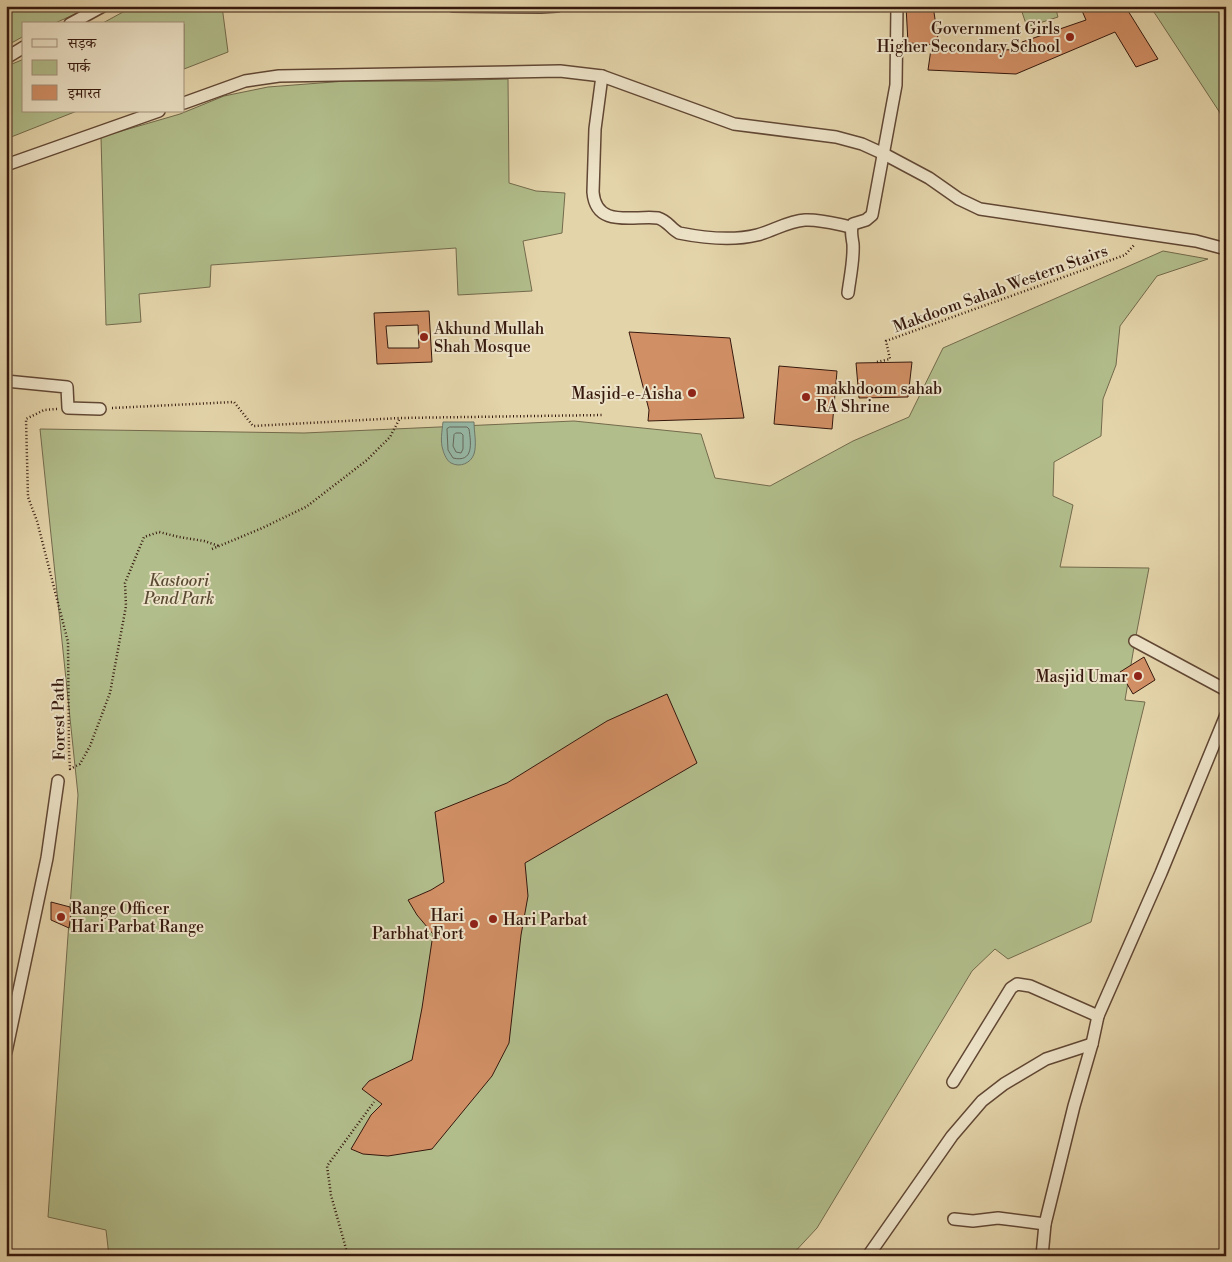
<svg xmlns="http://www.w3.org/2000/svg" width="1232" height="1262" font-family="'Libre Bodoni','Noto Serif Devanagari',serif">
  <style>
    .green { fill: #b1bd8b; stroke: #736a4c }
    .water { fill: #96b8a6; stroke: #6f7869 }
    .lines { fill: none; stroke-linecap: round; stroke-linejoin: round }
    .shore { stroke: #66685a; stroke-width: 1 }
    .building { fill: #d18f65; stroke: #35180d; fill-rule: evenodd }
    .street-casing { stroke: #614734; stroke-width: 14 }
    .path { stroke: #35180d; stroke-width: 2.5; stroke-dasharray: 1 2.5; stroke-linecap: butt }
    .street { stroke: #ede3c8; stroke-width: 11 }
    .poi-dot { fill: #8f2418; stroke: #ede3c8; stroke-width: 2 }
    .labels { text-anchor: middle; stroke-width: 4; stroke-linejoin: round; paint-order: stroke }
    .poi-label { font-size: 16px; fill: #35180d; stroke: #ede3c8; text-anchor: end }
    .street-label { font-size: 16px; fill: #35180d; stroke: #ede3c8 }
    .park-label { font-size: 16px; font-style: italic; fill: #5a4a33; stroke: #ede3c8 }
  </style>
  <rect width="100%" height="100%" fill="#e4d4aa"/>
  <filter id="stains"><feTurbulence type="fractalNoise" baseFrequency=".004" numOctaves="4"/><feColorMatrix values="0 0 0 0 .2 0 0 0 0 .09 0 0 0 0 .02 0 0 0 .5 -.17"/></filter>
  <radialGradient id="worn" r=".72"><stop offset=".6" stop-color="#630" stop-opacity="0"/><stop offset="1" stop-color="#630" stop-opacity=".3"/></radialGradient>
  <g class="green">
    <polygon points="6,6 93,6 53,24 24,24 24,36 6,46"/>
    <polygon points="134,6 222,6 228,52 184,69 184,24 101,24"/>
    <polygon points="1020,6 1055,6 1058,17 1027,27"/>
    <polygon points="1150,6 1226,6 1226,122"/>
    <polygon points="24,59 24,111 77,111 6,139 6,69 12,64"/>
    <polygon points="508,79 509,183 536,191 565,193 562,233 523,241 532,291 458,295 456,248 211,265 210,287 139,294 141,322 106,325 101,137 180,114 224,96 268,87 346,81 437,81"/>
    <polygon points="1163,251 1208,259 1157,276 1120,326 1116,365 1103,399 1101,436 1054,462 1053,496 1073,505 1060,567 1149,568 1135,641 1125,700 1145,702 1091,922 1008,959 995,949 972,971 817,1228 791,1256 109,1256 106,1230 48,1217 78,795 40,429 304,433 574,421 701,434 715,478 770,486 853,441 909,417 943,348"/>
  </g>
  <path class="water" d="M 443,422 L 474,422 C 474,432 477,444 474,454 C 471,463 460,468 451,463 C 447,461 444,454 443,450 C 440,442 442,431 443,422 Z"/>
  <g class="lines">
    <g class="shore">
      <path d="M 450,427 L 467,427 L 469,429 C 471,443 474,463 453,458 L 448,450 L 447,429 Z"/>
      <polygon points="456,433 461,433 463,435 463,449 461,453 456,452 453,446 454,435"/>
    </g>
  </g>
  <g class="building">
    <polygon points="906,6 933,6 939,45 908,43"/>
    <polygon points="1080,6 1125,6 1158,59 1136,67 1115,32 1016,74 928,70 931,49 1025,50 1022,42 1086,20"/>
    <path d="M 429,311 L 432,362 L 377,364 L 374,313 ZM 418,325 L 419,348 L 388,348 L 386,326 Z"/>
    <polygon points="629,332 730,338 744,418 648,421 649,410"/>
    <polygon points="912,362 908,397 859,398 856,363"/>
    <polygon points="779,366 837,371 832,429 774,424"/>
    <polygon points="1144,657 1155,680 1133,694 1120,672"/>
    <polygon points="667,694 697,763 525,863 528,896 521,935 509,1043 492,1076 432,1149 388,1156 363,1154 351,1149 371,1115 382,1104 362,1089 369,1081 412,1060 422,1008 433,934 417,915 408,900 431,890 444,882 435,812 507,783 607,721"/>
    <polygon points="51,902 70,907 71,914 69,928 51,920"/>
  </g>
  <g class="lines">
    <g class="street-casing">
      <g id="street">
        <polyline points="453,6 541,7 557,6"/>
        <polyline points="70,24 103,6"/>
        <polyline points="6,58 24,47"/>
        <path d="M 602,76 L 595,129 L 593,192 C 596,229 634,215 658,218 C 668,221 671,229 679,233 C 704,238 733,241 757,235 C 773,231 788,221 805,220 C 820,219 836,224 851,227"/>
        <polyline points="184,103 245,81 279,76 560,71 602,76 734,124 836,137 862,144 884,154 929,178 959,199 980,209 1196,241 1226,249"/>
        <polyline points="6,165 159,111"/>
        <path d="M 848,293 C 850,277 854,260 853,244 C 852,237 850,230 853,224 L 866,220 L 872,215 L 896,85 L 897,6"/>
        <polyline points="6,381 67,387 68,408 100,409"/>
        <polyline points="1135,641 1226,690"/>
        <polyline points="6,1052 47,858 58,781"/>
        <polyline points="953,1082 1011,988 1017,984 1030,986 1098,1016"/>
        <polyline points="954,1219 973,1221 998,1218 1045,1224"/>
        <polyline points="868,1256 952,1136 982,1101 1004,1084 1046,1059 1092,1044"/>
        <polyline points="1042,1256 1045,1224 1074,1106 1092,1044 1098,1016 1161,873 1226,715"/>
      </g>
    </g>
    <g class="path">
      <polyline points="877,362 890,359 886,341 1125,255 1135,244"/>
      <polyline points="112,408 234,402 253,426 400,418 603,415"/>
      <polyline points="57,409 44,410 26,419 28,497 37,521 68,642 69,750 70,769 80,764 90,746 110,693 126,606 125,583 144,537 159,532 179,537 204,541 219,546"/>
      <polyline points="212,549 260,529 306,507 367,460 390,437 400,418"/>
      <polyline points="348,1256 331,1195 327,1166 374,1102"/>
    </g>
    <use href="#street" class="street"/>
  </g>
  <g class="poi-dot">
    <circle cx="1070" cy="37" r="5"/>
    <circle cx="424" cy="337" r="5"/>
    <circle cx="692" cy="393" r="5"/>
    <circle cx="806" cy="397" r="5"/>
    <circle cx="1138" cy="676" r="5"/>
    <circle cx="61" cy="917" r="5"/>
    <circle cx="493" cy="919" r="5"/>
    <circle cx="474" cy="924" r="5"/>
  </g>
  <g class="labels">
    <g class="poi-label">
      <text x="1060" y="34">Government Girls<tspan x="1060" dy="18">Higher Secondary School</tspan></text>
      <text x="434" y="334" text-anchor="start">Akhund Mullah<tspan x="434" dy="18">Shah Mosque</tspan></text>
      <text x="816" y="394" text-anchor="start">makhdoom sahab<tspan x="816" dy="18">RA Shrine</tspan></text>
      <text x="682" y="399">Masjid-e-Aisha</text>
      <text x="1128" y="682">Masjid Umar</text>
      <text x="71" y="914" text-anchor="start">Range Officer<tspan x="71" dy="18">Hari Parbat Range</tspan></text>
      <text x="464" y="921">Hari<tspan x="464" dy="18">Parbhat Fort</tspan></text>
      <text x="503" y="925" text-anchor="start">Hari Parbat</text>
    </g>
    <g class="street-label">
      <text transform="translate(1000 288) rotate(-20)" y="6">Makdoom Sahab Western Stairs</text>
      <text transform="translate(58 719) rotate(-91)" y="6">Forest Path</text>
    </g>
    <g class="park-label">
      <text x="179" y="586">Kastoori<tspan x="179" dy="18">Pend Park</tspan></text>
    </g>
  </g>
  <rect width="1232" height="1262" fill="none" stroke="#e4d4aa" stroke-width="25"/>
  <rect x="8" y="8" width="1217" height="1247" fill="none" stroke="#35180d" stroke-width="2.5"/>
  <rect x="12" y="12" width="1207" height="1237" fill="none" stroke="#35180d"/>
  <rect x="22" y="22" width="162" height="90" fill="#ede3c8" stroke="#a3927d"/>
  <rect x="32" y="39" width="25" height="8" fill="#ede3c8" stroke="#a3927d"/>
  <text x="68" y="48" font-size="15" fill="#35180d">सड़क</text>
  <rect x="32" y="60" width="25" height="15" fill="#b1bd8b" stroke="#a3927d"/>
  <text x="68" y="72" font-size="15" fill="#35180d">पार्क</text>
  <rect x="32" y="85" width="25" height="15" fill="#d18f65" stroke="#a3927d"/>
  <text x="68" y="98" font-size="15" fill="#35180d">इमारत</text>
  <rect width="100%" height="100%" filter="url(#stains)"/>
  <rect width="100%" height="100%" fill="url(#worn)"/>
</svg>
